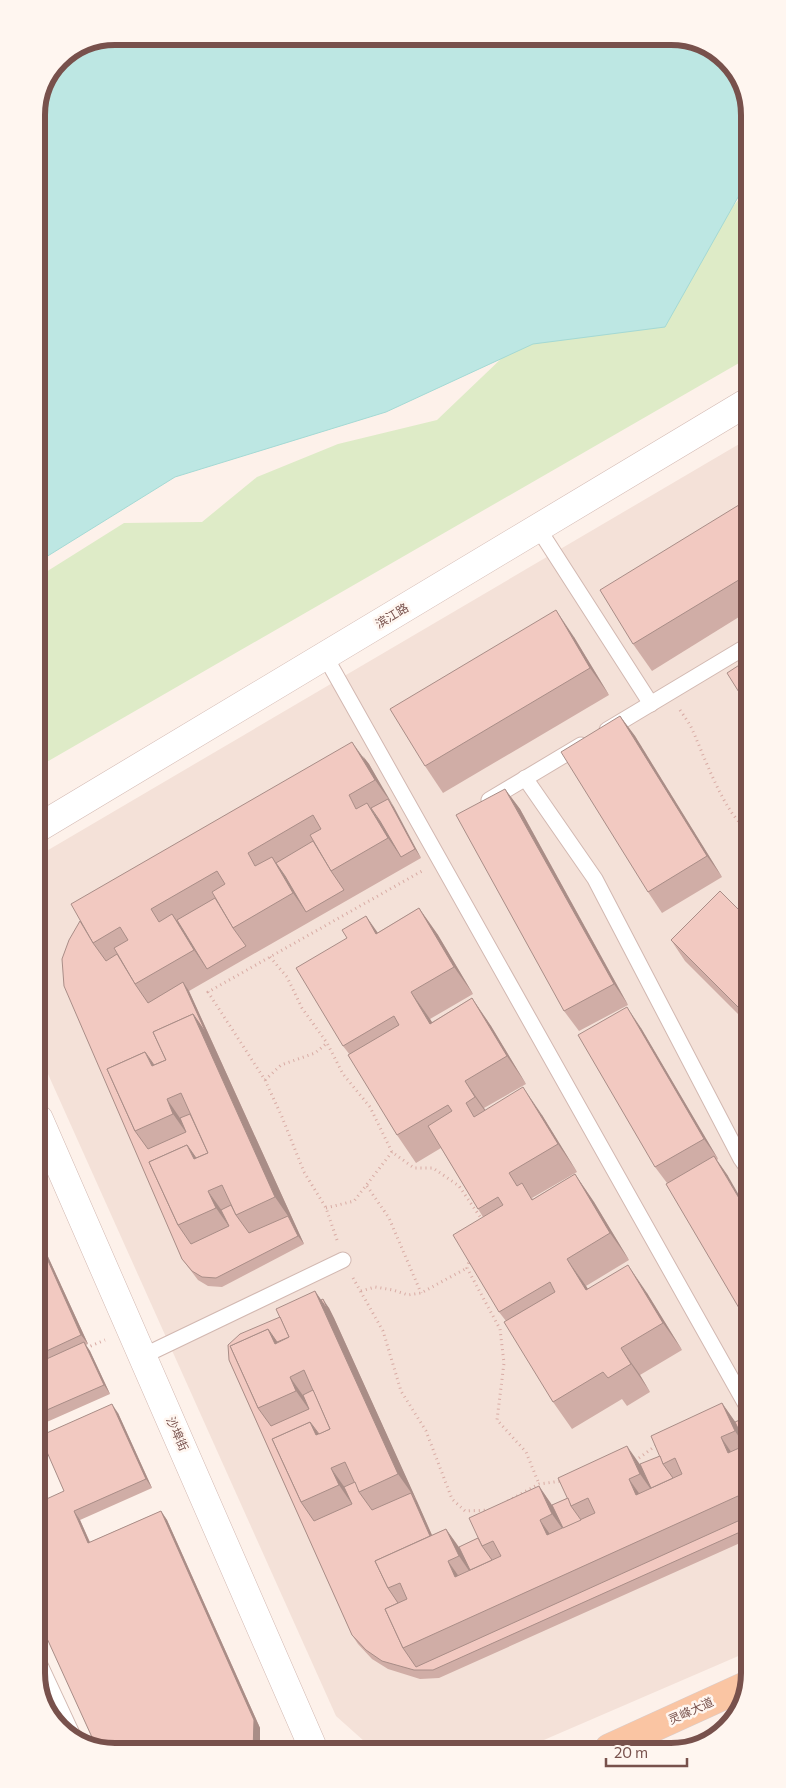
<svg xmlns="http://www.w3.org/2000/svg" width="786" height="1788" font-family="Commissioner,'Noto Sans SC',sans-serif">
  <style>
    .residential { fill: #f4e1d8 }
    .green { fill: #deebc7 }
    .water { fill: #bde7e3; stroke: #a4d9d4 }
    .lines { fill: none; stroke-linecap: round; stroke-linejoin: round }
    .service-casing { stroke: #d2b8b1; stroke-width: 17 }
    .minor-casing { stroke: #d2b8b1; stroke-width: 29 }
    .primary-casing { stroke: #d9cecd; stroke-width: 29 }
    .path { stroke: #d8aba4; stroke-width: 3; stroke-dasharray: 1 4; stroke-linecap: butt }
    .service { stroke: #fff; stroke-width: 15 }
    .minor { stroke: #fff; stroke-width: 28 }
    .primary { stroke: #fac5a3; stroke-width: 28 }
    .wall { fill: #d0ada6 }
    .shaded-wall { fill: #a98d87 }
    .building { fill: #f2c9c1; stroke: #a98d87 }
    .labels { text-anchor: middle; stroke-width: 5; stroke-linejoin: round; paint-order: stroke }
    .street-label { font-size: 12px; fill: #78514c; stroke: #fff6f0 }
    .rim { fill: none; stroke: #78514c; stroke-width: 6 }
  </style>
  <rect width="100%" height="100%" fill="#fdf1ea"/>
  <polygon class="residential" points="746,440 750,1651 523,1749 374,1750 336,1716 39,1054 38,856"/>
  <polygon class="green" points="746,191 746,359 38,767 38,577 124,523 202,522 257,477 338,444 437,420 548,314 657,296"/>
  <polygon class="water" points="115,36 677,36 719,52 745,89 746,183 665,327 533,344 386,412 175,477 38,562 36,110 59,59"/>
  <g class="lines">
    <g class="service-casing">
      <g id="service">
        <polyline points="538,528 651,704"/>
        <polyline points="325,656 749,1410"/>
        <polyline points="607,730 747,646"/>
        <polyline points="525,778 595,879 741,1159 748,1169"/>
        <polyline points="489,800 581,745"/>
        <polyline points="143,1356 343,1260"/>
        <polyline points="40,1665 74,1738"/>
      </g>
    </g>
    <g class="minor-casing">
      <g id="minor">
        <polyline points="38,828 746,403"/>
        <polyline points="39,1119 314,1750"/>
      </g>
    </g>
    <g class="primary-casing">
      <polyline id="primary" points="609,1748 745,1686"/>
    </g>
    <g class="path">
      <path d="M 680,710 C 684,716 688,721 691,727 C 702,750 725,817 747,828"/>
      <polyline points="270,957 287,977 302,1008 327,1043 343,1074 370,1107 392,1152 414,1168 433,1168 459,1186 483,1221"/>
      <polyline points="265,1080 281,1065 315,1053 327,1043"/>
      <polyline points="367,1186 389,1218 421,1293"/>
      <polyline points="326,1208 354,1201 392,1152"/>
      <polyline points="337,1240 326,1208 304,1172 282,1117 265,1080 208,992 422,871"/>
      <polyline points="470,1258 467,1268 500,1329 504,1363 497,1420 526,1452 539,1484"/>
      <polyline points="353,1278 383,1331 401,1391 426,1431 452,1499 465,1511 489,1510"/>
      <polyline points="361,1291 375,1287 393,1290 408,1295 421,1293 467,1268"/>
      <polyline points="86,1348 105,1340"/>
      <polyline points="635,1461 658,1444"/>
      <polyline points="508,1501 539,1484 562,1481"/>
    </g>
    <use href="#service" class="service"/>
    <use href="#minor" class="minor"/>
    <use href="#primary" class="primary"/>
  </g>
  <g class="wall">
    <polygon points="747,500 747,612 652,671 633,644"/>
    <polygon points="574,637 609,695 443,793 425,766"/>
    <polygon points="620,716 635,736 722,877 662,913 648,892"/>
    <polygon points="362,756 369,764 421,858 189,991 304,1244 222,1287 208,1286 198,1280 182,1259 62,959"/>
    <polygon points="505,789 520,809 628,1005 579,1031 564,1011"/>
    <polygon points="419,908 438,935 473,994 430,1019 432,1022 472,998 491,1026 526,1084 484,1108 485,1110 542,1115 577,1172 532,1198 533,1199 575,1174 594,1202 629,1260 586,1286 588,1289 647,1293 682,1350 640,1375 650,1392 627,1406 622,1399 572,1429 553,1402 506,1321 499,1312 483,1217 441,1148 416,1163 397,1135 350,1055 343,1046 347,938 366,916 377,933"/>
    <polygon points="748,919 748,1024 685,961 671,940"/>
    <polygon points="641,1028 718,1159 717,1160 728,1176 667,1183 655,1167"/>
    <polygon points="39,1237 88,1344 86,1345 90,1351 110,1394 40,1425"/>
    <polygon points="315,1291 321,1300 329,1308 334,1318 432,1535 446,1529 459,1547 478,1538 539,1486 552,1505 660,1456 722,1403 735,1422 748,1428 749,1431 749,1539 439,1678 420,1679 388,1669 372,1659 358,1644 352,1635 229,1360"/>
    <polygon points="118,1413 152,1488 80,1520 90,1542 161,1511 167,1520 260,1728 109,1752 64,1491"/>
  </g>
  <g class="shaded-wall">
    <polygon points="556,610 574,637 609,695 590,668"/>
    <polygon points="620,716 635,736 722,877 707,856"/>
    <polygon points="352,742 365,760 363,756 369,764 394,807 375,780"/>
    <polygon points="505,789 520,809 628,1005 614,984"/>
    <polygon points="388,799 394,807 421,858 415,849"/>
    <polygon points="367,803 386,830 401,857 388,838"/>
    <polygon points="272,857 291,884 306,912 293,893"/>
    <polygon points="419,908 438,935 473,994 454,967"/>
    <polygon points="172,914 192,941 207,969 194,950"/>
    <polygon points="366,916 385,943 376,934"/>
    <polygon points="183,982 189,991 304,1244 298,1236 288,1216 275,1197 193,1014"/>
    <polygon points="411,992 430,1019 449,1051 430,1024"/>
    <polygon points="472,998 491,1026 526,1084 507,1056"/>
    <polygon points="627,1007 641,1028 718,1159 704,1139"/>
    <polygon points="145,1052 164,1080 152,1066"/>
    <polygon points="465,1081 484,1108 494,1124 475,1097"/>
    <polygon points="523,1087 542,1115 577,1172 558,1144"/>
    <polygon points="167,1099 186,1127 192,1141 173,1114"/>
    <polygon points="187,1145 206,1172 194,1159"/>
    <polygon points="714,1156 728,1176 748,1211 749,1215"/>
    <polygon points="575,1174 594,1202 629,1260 610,1233"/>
    <polygon points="208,1191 227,1218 235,1235 216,1208"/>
    <polygon points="39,1237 88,1344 81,1335 45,1254 42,1250 39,1244"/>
    <polygon points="567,1259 586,1286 605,1317 586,1290"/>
    <polygon points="628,1265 647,1293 682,1350 663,1323"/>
    <polygon points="315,1291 328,1310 323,1299 329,1308 334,1318 417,1501 398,1474"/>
    <polygon points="268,1329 287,1356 275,1344"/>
    <polygon points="84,1342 90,1351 110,1394 104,1385"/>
    <polygon points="621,1348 640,1375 650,1392 631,1364"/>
    <polygon points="290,1377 309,1404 315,1418 296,1391"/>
    <polygon points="722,1403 741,1430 749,1452 735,1431"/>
    <polygon points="112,1404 118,1413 152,1488 146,1479"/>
    <polygon points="742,1419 749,1431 749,1436"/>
    <polygon points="310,1422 329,1449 316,1435"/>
    <polygon points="721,1437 740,1465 728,1453"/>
    <polygon points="627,1446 646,1473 659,1501 640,1474"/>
    <polygon points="331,1468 350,1495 358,1513 339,1485"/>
    <polygon points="629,1479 648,1506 636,1495"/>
    <polygon points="539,1486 558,1514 571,1541 552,1514"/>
    <polygon points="411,1493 417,1501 445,1565 439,1556"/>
    <polygon points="74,1511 80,1520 94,1552 88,1543"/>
    <polygon points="161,1511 167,1520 260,1728 260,1751 253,1751"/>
    <polygon points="540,1520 559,1547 547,1535"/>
    <polygon points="446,1529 465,1556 478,1584 459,1556"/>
    <polygon points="448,1561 467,1588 455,1577"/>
  </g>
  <g class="building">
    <polygon points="747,500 747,575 633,644 600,590"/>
    <polygon points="556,610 590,668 425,766 390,709"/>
    <polygon points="747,660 747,705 727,673"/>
    <polygon points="620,716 707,856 648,892 561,752"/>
    <polygon points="352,742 375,780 349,795 356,809 367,803 388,838 331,871 310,835 321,829 313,815 248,853 255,866 272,857 293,893 233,928 212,892 225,884 217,871 151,909 159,922 172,914 194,950 135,984 114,948 128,940 120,927 93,943 71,904"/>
    <polygon points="505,789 614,984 564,1011 456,815"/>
    <polygon points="388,799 415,849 401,857 380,821 371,808"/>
    <polygon points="313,841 331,871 344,890 306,912 285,876 276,863"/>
    <polygon points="720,891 748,919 748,1017 671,940"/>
    <polygon points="215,898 233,928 246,946 207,969 185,933 177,920"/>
    <polygon points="419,908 454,967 411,992 430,1024 472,998 507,1056 465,1081 475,1097 466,1103 474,1117 523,1087 558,1144 509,1173 517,1186 522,1183 532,1200 575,1174 610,1233 567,1259 586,1290 628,1265 663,1323 621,1348 631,1364 608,1378 603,1372 553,1402 504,1322 555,1292 550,1282 499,1312 453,1235 503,1205 498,1197 478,1209 428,1126 452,1111 448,1105 397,1135 348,1055 399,1025 394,1016 343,1046 296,968 347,938 342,930 366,916 376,934"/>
    <polygon points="80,921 93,943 106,961 117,954 135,984 148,1003 183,982 206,1033 193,1014 153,1032 166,1060 154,1065 145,1052 107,1069 135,1131 148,1149 186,1132 180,1118 190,1114 208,1153 196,1158 187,1145 149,1162 178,1225 191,1244 229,1226 221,1210 231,1205 236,1215 249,1233 288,1216 298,1236 216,1278 202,1277 192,1271 182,1259 64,986 62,959 69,940"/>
    <polygon points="627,1007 704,1139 655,1167 578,1035"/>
    <polygon points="193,1014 275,1197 236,1215 222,1185 208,1191 216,1208 178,1225 149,1162 187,1145 194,1159 208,1153 181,1093 167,1099 173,1114 135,1131 107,1069 145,1052 152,1066 166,1060 153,1032"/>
    <polygon points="714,1156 749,1215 749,1325 666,1184"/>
    <polygon points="39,1244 42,1250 39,1251"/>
    <polygon points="45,1254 81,1335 40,1354 39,1256"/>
    <polygon points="315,1291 398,1474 359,1492 345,1462 331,1468 339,1485 301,1502 272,1439 310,1422 316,1435 330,1429 304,1370 290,1377 296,1391 258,1408 230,1346 268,1329 275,1344 289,1337 276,1309"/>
    <polygon points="323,1299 328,1310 321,1300"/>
    <polygon points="280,1317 289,1337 277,1342 268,1329 230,1346 258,1408 271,1426 309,1409 303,1395 313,1390 330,1429 319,1434 310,1422 272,1439 301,1502 314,1521 352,1504 344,1487 355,1482 359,1492 372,1510 411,1493 430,1536 375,1561 388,1588 398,1603 385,1609 403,1648 416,1667 749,1516 749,1528 433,1670 414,1670 382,1661 366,1650 352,1635 229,1360 228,1345 240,1334"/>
    <polygon points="84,1342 104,1385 40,1413 40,1362"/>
    <polygon points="722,1403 735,1431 721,1437 728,1453 748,1444 749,1446 749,1491 403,1648 385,1609 407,1599 400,1583 388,1588 375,1561 446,1529 459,1556 448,1561 455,1577 501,1556 493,1541 482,1546 469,1518 539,1486 552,1514 540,1520 547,1535 595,1513 588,1498 571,1506 558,1478 627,1446 640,1474 629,1479 636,1495 682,1474 675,1458 663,1464 651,1436"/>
    <polygon points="112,1404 146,1479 74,1511 88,1543 161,1511 254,1720 253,1751 109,1752 96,1746 40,1623 40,1502 64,1491 40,1436"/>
    <polygon points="742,1419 749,1436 749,1445 748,1444 746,1445 735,1422"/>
    <polygon points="660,1456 663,1464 673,1478 651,1488 640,1464"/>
    <polygon points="568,1498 571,1506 581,1520 563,1528 552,1505"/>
    <polygon points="478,1538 482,1546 492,1560 470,1570 459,1547"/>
  </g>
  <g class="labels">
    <g class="street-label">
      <text transform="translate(392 616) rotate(-31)" y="4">滨江路</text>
      <text transform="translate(177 1434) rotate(66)" y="4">沙埠街</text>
      <text transform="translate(691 1711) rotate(-24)" y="4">灵峰大道</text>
    </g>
  </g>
  <path d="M0 0H786V1788H0ZM115 45H671A70 70 0 0 1 741 115V1673A70 70 0 0 1 671 1743H115A70 70 0 0 1 45 1673V115A70 70 0 0 1 115 45Z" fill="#fff6f0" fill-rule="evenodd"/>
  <path class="rim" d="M115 45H671A70 70 0 0 1 741 115V1673A70 70 0 0 1 671 1743H115A70 70 0 0 1 45 1673V115A70 70 0 0 1 115 45Z"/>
  <path d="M606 1758v8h81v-8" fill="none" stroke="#78514c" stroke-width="2.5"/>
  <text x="614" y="1758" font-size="15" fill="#78514c" stroke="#fff6f0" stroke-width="4" paint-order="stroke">20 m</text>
</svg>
